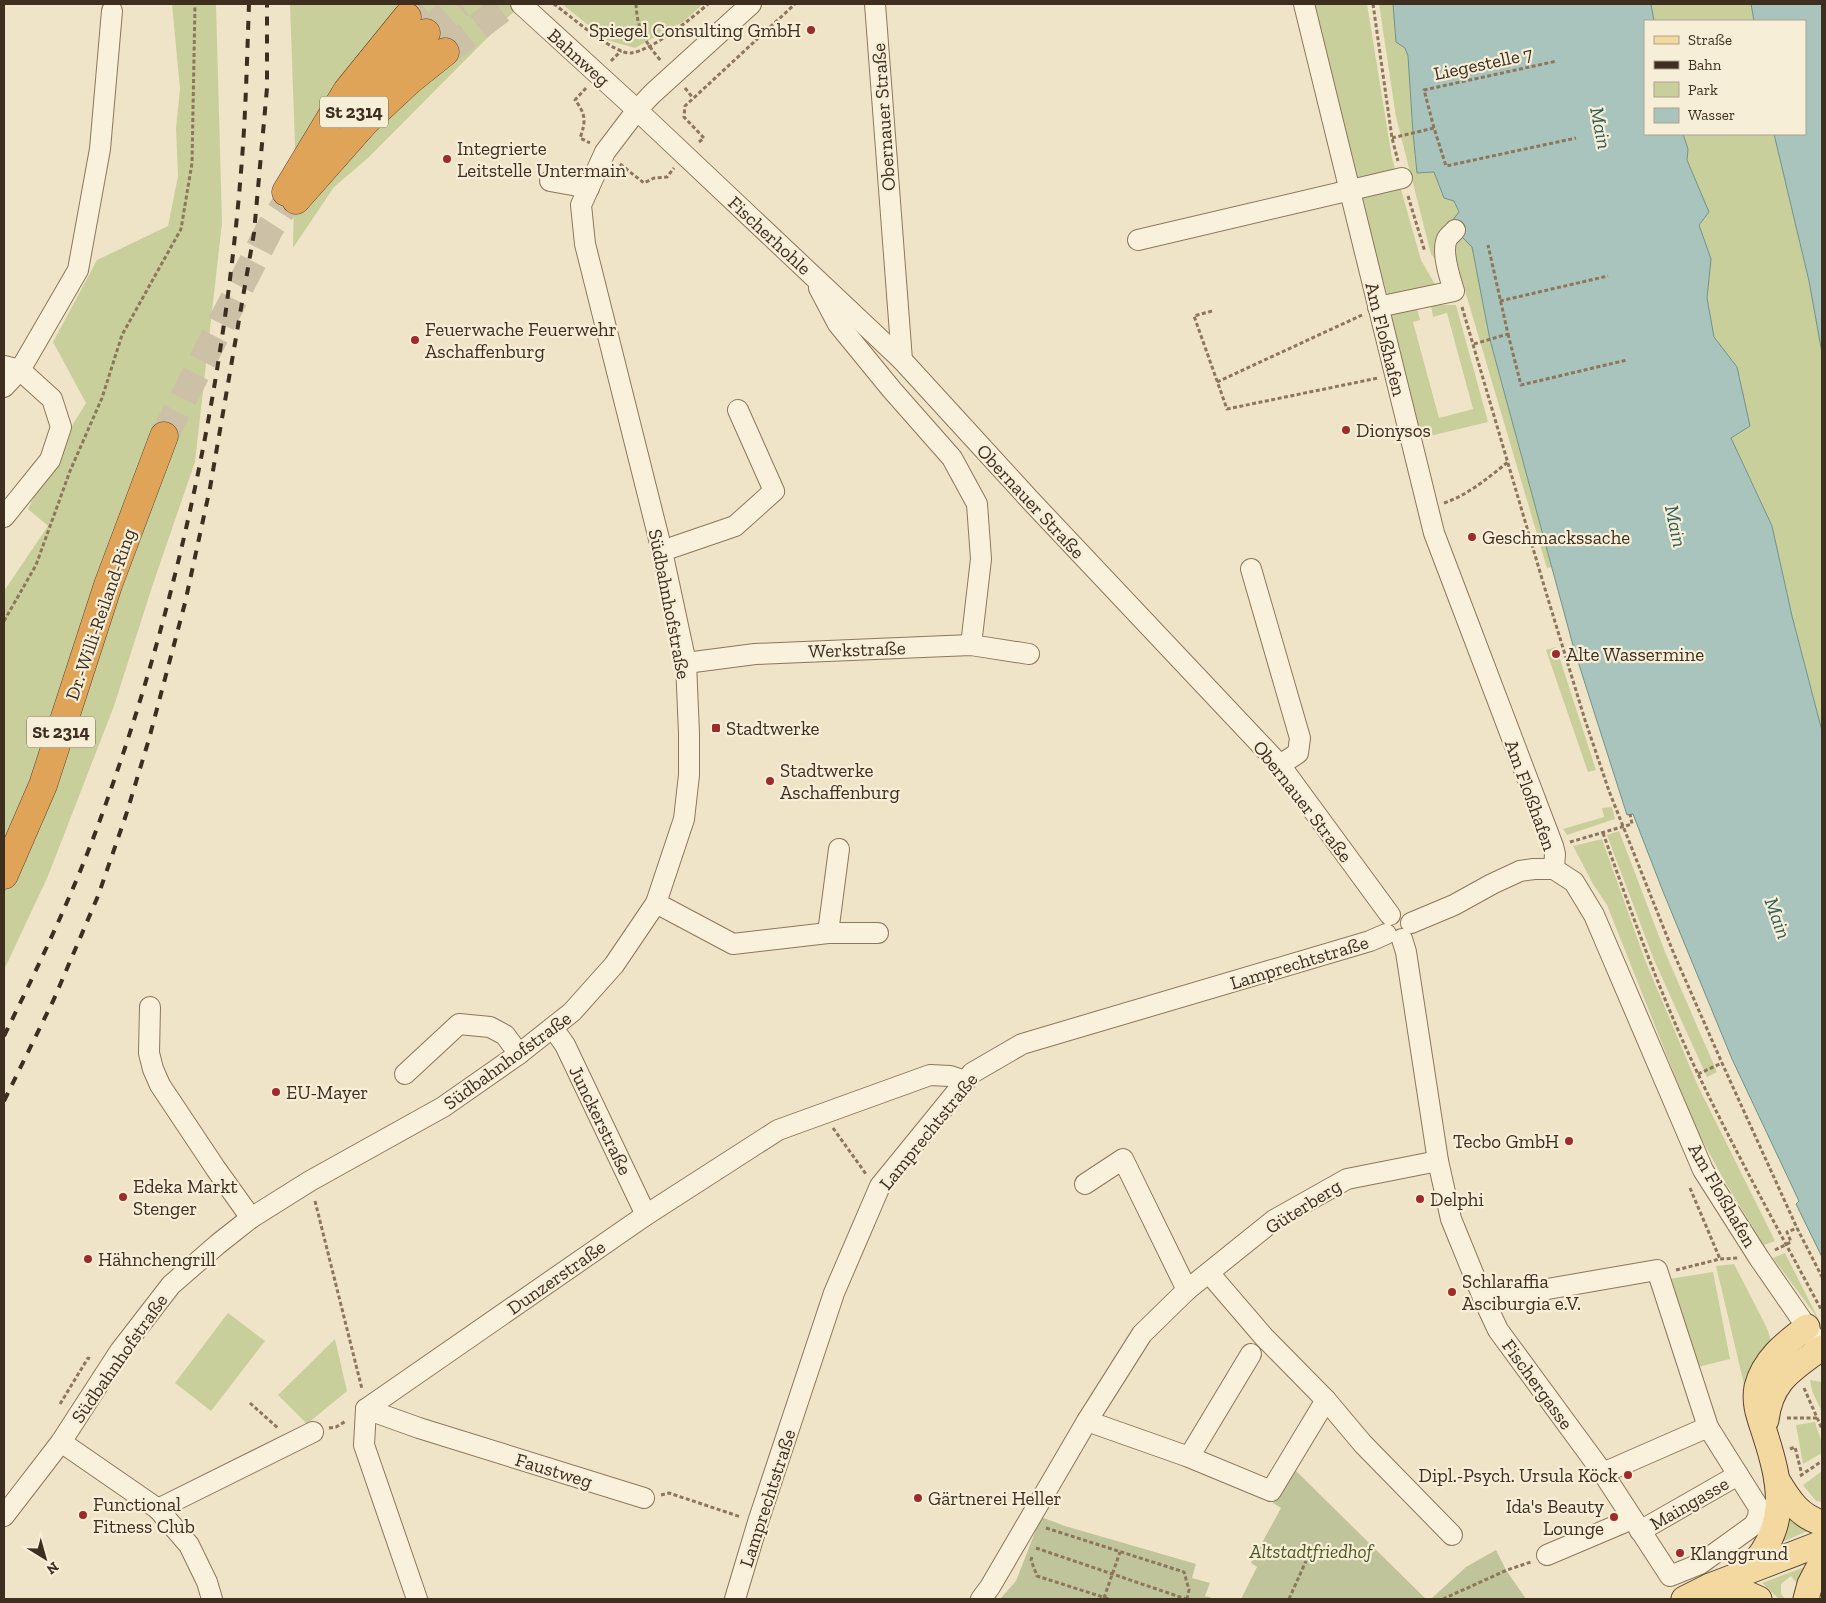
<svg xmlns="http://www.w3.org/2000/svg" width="1826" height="1603" font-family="'Zilla Slab',serif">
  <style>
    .green { fill: #c9cf9b }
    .cemetery { fill: #bfc49a }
    .water { fill: #a9c4bc; stroke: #6f938a }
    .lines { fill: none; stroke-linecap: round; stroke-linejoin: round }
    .highway-tunnel { stroke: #ccc0a6; stroke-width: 28; stroke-dasharray: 28 14; stroke-linecap: butt }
    .minor-casing { stroke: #8d765c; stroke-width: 22 }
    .major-casing { stroke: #5b4430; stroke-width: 27 }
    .highway-casing { stroke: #5b4430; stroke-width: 29 }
    .path { stroke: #8d765c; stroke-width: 3; stroke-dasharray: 4 2.5; stroke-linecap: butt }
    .minor { stroke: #faf1dc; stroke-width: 20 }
    .major { stroke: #f3d9a0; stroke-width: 25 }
    .highway { stroke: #e0a458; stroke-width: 28 }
    .rail { stroke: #3d2e20; stroke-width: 4; stroke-dasharray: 9 9; stroke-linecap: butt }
    .poi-dot { fill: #9e2a2b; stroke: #f7eed8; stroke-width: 2 }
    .labels { text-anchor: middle; stroke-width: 4.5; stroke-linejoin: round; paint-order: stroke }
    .shield { fill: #f7eed8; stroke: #756857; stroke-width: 1 }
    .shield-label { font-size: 18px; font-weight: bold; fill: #3d2e20 }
    .poi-label { font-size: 19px; fill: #3d2e20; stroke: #f7eed8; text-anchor: start }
    .street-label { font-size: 19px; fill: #3d2e20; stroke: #f7eed8 }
    .park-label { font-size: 19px; font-style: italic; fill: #4d5a26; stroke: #f7eed8 }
    .water-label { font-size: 20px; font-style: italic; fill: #2f5d5a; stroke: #f7eed8 }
  </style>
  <rect width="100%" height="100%" fill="#f0e4c8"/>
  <g class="green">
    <polygon points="172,4 216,4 222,223 195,462 153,584 114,706 48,876 4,970 4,591 48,526 28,509 57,450 86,403 53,342 97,260 168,226 178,176 176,128 180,89"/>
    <polygon points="290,4 524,4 509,16 368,158 334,187 293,248 295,146"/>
    <polygon points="562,4 703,4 683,22 635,48 607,40"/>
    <polygon points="1312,4 1367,4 1392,158 1421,260 1437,288 1389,301 1346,151"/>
    <polygon points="1379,4 1393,4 1396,41 1406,48 1408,56 1413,133 1417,173 1434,172 1444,198 1454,201 1459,213 1452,221 1439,263 1431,254 1396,117"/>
    <polygon points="1651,4 1751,4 1754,21 1654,21"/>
    <polygon points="1683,134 1774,134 1809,281 1822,353 1822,731 1792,616 1772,526 1731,438 1737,367 1714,337 1707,298 1711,259 1699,225 1708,212 1687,160 1688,149"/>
    <polygon points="1460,235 1472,247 1490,340 1552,567 1547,568 1453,250"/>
    <polygon points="1431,305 1456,305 1488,422 1434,435 1418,436 1391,315 1417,309 1420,320 1413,322 1439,418 1473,409 1447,313 1433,317"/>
    <polygon points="1556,647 1596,770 1588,772 1546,650"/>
    <polygon points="1612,807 1615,819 1567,835 1563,829 1604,817 1602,808"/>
    <polygon points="1619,831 1665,952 1717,1072 1707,1077 1654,960 1607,835"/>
    <polygon points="1602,839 1645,960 1698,1086 1775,1241 1764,1245 1725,1182 1696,1129 1607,905 1593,884 1573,846"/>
    <polygon points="1785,1253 1819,1320 1773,1258"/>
    <polygon points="1734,1264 1767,1328 1772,1344 1748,1401 1716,1266"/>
    <polygon points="1713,1272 1730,1359 1698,1367 1669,1279"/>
    <polygon points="228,1313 265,1341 211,1411 175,1383"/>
    <polygon points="335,1339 347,1391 307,1424 278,1395"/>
    <polygon points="1810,1380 1822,1382 1822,1412 1812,1391"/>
    <polygon points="1815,1422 1822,1443 1822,1453 1803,1464 1796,1425"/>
    <polygon points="1822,1471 1822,1502 1816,1501 1803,1485"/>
    <polygon points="1786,1509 1814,1528 1780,1543"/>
    <polygon points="1815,1563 1801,1599 1792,1599 1796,1596 1797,1584 1791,1576 1781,1584 1781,1594 1785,1599 1779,1599 1762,1583"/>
  </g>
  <g class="cemetery">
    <polygon points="1295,1470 1426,1599 1241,1599 1257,1567 1251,1563 1281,1508 1273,1503"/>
    <polygon points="1041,1517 1065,1526 1196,1564 1192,1578 1210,1583 1205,1596 1215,1599 1000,1599 1016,1581"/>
    <polygon points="1496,1550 1506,1570 1526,1599 1431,1599 1466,1567"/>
  </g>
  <g class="water">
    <polygon points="1393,4 1651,4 1654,21 1645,21 1645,134 1683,134 1688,149 1687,160 1709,212 1699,225 1711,259 1707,298 1714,337 1737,367 1750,426 1731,438 1772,526 1792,616 1822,731 1822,1257 1796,1204 1799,1201 1732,1059 1662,889 1633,814 1627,815 1574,649 1490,340 1472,247 1455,230 1452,221 1459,212 1454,201 1444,198 1434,172 1417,173 1413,133 1408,56 1405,48 1396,42"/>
    <polygon points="1751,4 1822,4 1822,353 1809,281 1774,134 1805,134 1805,21 1754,21"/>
  </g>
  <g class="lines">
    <g class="highway-tunnel">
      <polyline points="407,17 421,4"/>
      <polyline points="426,33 460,4"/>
      <polyline points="445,52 508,4"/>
      <polyline points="164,436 270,228 290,197"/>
    </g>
    <g class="minor-casing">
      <g id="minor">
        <polyline points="521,4 637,110 902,360"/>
        <polyline points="875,4 902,360 1031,501 1280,765 1390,915"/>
        <polyline points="1304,4 1434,533 1553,846 1555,854 1554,869"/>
        <polyline points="550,181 589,188"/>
        <polyline points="1138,240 1402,178"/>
        <polyline points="819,288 838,324 892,390 952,458 977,504 981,559 971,645"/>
        <path d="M 1378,307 L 1454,291 C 1450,278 1441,252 1447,239 C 1448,236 1453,233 1455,230"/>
        <polyline points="4,366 20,370 52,399 61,427 50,460 4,517"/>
        <polyline points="4,387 20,370 78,270 100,149 112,11"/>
        <polyline points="662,551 735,526 774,491 738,410"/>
        <polyline points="1251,569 1300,738 1298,753 1280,765"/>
        <polyline points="686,663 755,654 971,645 1029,654"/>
        <polyline points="656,903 733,944 828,933 839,849"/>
        <polyline points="1411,923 1454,905 1492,884 1520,871 1534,869 1554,869 1574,882 1594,915 1703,1170 1759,1258 1815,1339"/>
        <polyline points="828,933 878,933"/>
        <polyline points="1402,939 1406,952 1438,1161 1451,1219 1484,1300 1498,1330 1603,1473 1670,1576 1700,1564 1754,1525 1758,1517 1759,1508 1708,1427 1657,1270 1484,1300"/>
        <polyline points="150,1007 149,1053 153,1069 160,1085 216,1169 251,1218"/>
        <polyline points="553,1028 565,1045 646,1215"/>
        <polyline points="405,1074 459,1024 490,1027 505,1035 519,1054"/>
        <polyline points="1085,1184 1123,1159 1187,1290"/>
        <polyline points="1326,1400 1363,1444 1452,1535"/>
        <polyline points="366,1409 646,1215 778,1130 930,1075 950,1076 965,1081"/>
        <polyline points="366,1409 419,1428 644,1498"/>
        <polyline points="366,1409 364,1445 417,1599"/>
        <polyline points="1087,1421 1189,1457 1271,1491 1326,1400 1264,1337 1209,1273"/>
        <polyline points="61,1442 158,1509 189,1545 207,1582 212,1599"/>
        <polyline points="1189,1457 1251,1354"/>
        <polyline points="1603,1473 1708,1427"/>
        <polyline points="158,1509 313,1432"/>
        <polyline points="4,1516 61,1442 120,1351 171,1285 218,1244 251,1218 310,1181 443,1107 519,1054 572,1012 614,965 656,903 684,819 689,775 689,733 686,663 662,551 585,244 581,205 605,152 637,110 652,94 751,4"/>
        <polyline points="1640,1531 1738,1475"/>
        <polyline points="1547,1555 1632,1519"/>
        <polyline points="735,1599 758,1522 834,1293 880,1186 972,1073 1022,1044 1370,941 1386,934"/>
        <polyline points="981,1599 990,1587 1087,1421 1142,1334 1187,1290 1274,1220 1347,1179 1438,1161"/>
      </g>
    </g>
    <g class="major-casing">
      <g id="major">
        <path d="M 1766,1420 C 1771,1380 1792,1370 1821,1348"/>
        <path d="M 1777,1480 C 1789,1500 1799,1516 1822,1523"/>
        <path d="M 1746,1572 C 1790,1528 1782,1486 1764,1431 C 1759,1416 1754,1403 1757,1387 C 1764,1359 1786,1343 1807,1327"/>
        <polyline points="1710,1586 1741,1591 1759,1599"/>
        <polyline points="1684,1599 1710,1586 1822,1543"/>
        <polyline points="1806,1599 1810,1584 1822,1561"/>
      </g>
    </g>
    <g class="highway-casing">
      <g id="highway">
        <polyline points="359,106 397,62 426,33"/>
        <polyline points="286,192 347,91 407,17"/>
        <polyline points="296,200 365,122 410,80 445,52"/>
        <polyline points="4,875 43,785 108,585 164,436"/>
      </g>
    </g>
    <g class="path">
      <path d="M 554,4 C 569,15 615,55 631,53 C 653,50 692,18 708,4"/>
      <path d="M 636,4 C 637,29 645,42 661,61"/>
      <polyline points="1373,4 1392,138 1398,161"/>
      <polyline points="611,61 621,51"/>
      <path d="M 586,88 L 575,100 C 586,114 586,122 580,138 L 590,143"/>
      <polyline points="685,88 693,98"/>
      <polyline points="1434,128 1424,90 1557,61"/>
      <polyline points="1392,138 1434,128 1446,166 1576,138"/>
      <polyline points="699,142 704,138 684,117 685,106 795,4"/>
      <polyline points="620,164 644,183 654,178 667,177 674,168"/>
      <polyline points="1408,196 1425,252"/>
      <polyline points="1500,301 1608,276"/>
      <polyline points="1462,307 1545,589 1585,720 1609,791 1674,954 1722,1063 1797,1228 1822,1277"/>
      <polyline points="1212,311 1194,316 1227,409 1378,378"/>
      <polyline points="1508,334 1521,385 1627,360"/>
      <polyline points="1474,344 1508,334 1488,245"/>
      <polyline points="1217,382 1362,315"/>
      <path d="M 1444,503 C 1468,495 1489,477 1508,462"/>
      <polyline points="4,621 36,565 70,471 102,398 122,335 181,229 192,163 195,4"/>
      <path d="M 1603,833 C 1632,914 1661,997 1699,1076 C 1737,1155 1780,1233 1822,1311"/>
      <polyline points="1570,842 1632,824 1630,814"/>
      <polyline points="1698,1074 1722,1063"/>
      <polyline points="833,1128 866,1174"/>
      <polyline points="1690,1188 1720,1259"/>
      <polyline points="315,1201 362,1389"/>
      <polyline points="1775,1250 1791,1242 1787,1232 1797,1228"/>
      <polyline points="1676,1270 1720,1259 1738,1258"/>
      <polyline points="1804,1388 1822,1429"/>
      <polyline points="250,1403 279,1429"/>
      <polyline points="60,1404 88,1358 92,1360"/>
      <polyline points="1787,1418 1817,1418"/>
      <polyline points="329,1428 336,1427 346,1421"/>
      <polyline points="1790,1449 1795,1447 1802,1475"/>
      <polyline points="1800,1476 1822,1461"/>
      <polyline points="661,1495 669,1493 741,1517"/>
      <polyline points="1046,1528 1184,1572 1189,1590 1187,1599"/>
      <polyline points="1036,1548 1186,1599"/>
      <polyline points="1032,1557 1031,1560 1037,1576 1109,1599"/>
      <polyline points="1104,1598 1120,1552"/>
      <polyline points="1289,1599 1306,1561"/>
      <polyline points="1443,1599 1507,1570 1531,1562"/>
    </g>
    <use href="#minor" class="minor"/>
    <use href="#major" class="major"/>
    <use href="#highway" class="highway"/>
    <g class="rail">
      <path d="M 4,1036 C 39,965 73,894 100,820 C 177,609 225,384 242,159 C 246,108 247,56 249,4"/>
      <polyline points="4,1101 54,999 98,896 126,815 149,739 185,603 210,488 254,233 267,88 267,4"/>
    </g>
  </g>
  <g class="poi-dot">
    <circle cx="811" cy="30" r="5"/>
    <circle cx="447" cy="159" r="5"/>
    <circle cx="415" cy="340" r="5"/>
    <circle cx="1346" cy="430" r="5"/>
    <circle cx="1472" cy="537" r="5"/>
    <circle cx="1556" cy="654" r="5"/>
    <rect x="711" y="723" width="10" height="10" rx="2.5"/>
    <circle cx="770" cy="781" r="5"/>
    <circle cx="276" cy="1092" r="5"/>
    <circle cx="1569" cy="1141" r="5"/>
    <circle cx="123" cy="1197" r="5"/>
    <circle cx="1420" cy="1199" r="5"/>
    <circle cx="88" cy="1259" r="5"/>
    <circle cx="1452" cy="1292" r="5"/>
    <circle cx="1628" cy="1475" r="5"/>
    <circle cx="918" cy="1498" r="5"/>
    <circle cx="83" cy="1515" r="5"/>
    <circle cx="1614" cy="1517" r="5"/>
    <circle cx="1680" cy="1553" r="5"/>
  </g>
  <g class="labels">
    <g class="shield">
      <rect x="320" y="96.5" width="68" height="31" rx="4"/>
      <rect x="27" y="716.5" width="68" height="31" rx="4"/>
    </g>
    <g class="shield-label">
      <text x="354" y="118">St 2314</text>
      <text x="61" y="738">St 2314</text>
    </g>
    <g class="poi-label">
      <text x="801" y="37" text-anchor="end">Spiegel Consulting GmbH</text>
      <text x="457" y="155">Integrierte<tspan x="457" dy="22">Leitstelle Untermain</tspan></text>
      <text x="425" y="336">Feuerwache Feuerwehr<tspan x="425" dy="22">Aschaffenburg</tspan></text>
      <text x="1356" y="437">Dionysos</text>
      <text x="1482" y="544">Geschmackssache</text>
      <text x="1566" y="661">Alte Wassermine</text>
      <text x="726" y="735">Stadtwerke</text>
      <text x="780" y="777">Stadtwerke<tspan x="780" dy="22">Aschaffenburg</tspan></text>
      <text x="286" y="1099">EU-Mayer</text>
      <text x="1559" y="1148" text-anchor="end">Tecbo GmbH</text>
      <text x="133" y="1193">Edeka Markt<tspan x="133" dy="22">Stenger</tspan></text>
      <text x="1430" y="1206">Delphi</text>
      <text x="98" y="1266">Hähnchengrill</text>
      <text x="1462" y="1288">Schlaraffia<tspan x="1462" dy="22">Asciburgia e.V.</tspan></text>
      <text x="1618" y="1482" text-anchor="end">Dipl.-Psych. Ursula Köck</text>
      <text x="928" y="1505">Gärtnerei Heller</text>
      <text x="93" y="1511">Functional<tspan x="93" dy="22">Fitness Club</tspan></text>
      <text x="1604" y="1513" text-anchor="end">Ida's Beauty<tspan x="1604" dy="22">Lounge</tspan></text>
      <text x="1690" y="1560">Klanggrund</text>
    </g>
    <g class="street-label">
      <text transform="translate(579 57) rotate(42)" y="7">Bahnweg</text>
      <text transform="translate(1483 63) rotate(-12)" y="7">Liegestelle 7</text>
      <text transform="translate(883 117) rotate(-94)" y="7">Obernauer Straße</text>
      <text transform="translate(770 235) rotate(43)" y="7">Fischerhohle</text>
      <text transform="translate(1386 339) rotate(76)" y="7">Am Floßhafen</text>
      <text transform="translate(1031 501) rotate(47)" y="7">Obernauer Straße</text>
      <text transform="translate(670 604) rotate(79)" y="7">Südbahnhofstraße</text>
      <text transform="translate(100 614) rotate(-71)" y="7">Dr.-Willi-Reiland-Ring</text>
      <text transform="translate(857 649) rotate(-2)" y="7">Werkstraße</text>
      <text transform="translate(1531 795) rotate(70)" y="7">Am Floßhafen</text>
      <text transform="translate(1303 801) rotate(52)" y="7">Obernauer Straße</text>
      <text transform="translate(1299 962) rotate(-17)" y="7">Lamprechtstraße</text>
      <text transform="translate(507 1060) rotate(-36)" y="7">Südbahnhofstraße</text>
      <text transform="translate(601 1120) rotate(64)" y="7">Junckerstraße</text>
      <text transform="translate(928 1131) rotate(-51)" y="7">Lamprechtstraße</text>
      <text transform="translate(1723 1195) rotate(60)" y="7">Am Floßhafen</text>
      <text transform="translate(1303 1206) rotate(-32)" y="7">Güterberg</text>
      <text transform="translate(556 1277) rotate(-35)" y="7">Dunzerstraße</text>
      <text transform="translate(119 1358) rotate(-55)" y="7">Südbahnhofstraße</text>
      <text transform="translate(1538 1384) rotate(54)" y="7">Fischergasse</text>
      <text transform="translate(554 1470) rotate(17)" y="7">Faustweg</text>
      <text transform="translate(767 1498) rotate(-72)" y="7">Lamprechtstraße</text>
      <text transform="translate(1689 1503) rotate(-30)" y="7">Maingasse</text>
    </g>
    <g class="park-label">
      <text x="1311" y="1558">Altstadtfriedhof</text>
    </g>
    <g class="water-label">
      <text transform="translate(1601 128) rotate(79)" y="7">Main</text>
      <text transform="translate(1676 526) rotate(78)" y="7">Main</text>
      <text transform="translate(1778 918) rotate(70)" y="7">Main</text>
    </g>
  </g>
  <rect width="1826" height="1603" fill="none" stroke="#3d2e20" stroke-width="10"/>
  <rect x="1644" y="20" width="162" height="115" fill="#f7eed8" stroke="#ada18e"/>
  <rect x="1654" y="36" width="25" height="8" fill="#f3d9a0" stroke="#ada18e"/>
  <text x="1688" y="45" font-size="15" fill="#3d2e20">Straße</text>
  <rect x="1654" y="61" width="25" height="8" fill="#3d2e20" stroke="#ada18e"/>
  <text x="1688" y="70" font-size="15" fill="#3d2e20">Bahn</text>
  <rect x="1654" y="82" width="25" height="15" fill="#c9cf9b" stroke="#ada18e"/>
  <text x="1688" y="95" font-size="15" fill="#3d2e20">Park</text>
  <rect x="1654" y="108" width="25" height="15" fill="#a9c4bc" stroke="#ada18e"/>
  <text x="1688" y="120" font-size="15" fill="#3d2e20">Wasser</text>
  <g transform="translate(45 1558) rotate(143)" stroke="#f7eed8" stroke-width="4" paint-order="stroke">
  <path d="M0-4L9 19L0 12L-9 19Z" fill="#3d2e20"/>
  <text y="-8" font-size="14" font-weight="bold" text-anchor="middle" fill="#3d2e20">N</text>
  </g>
</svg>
